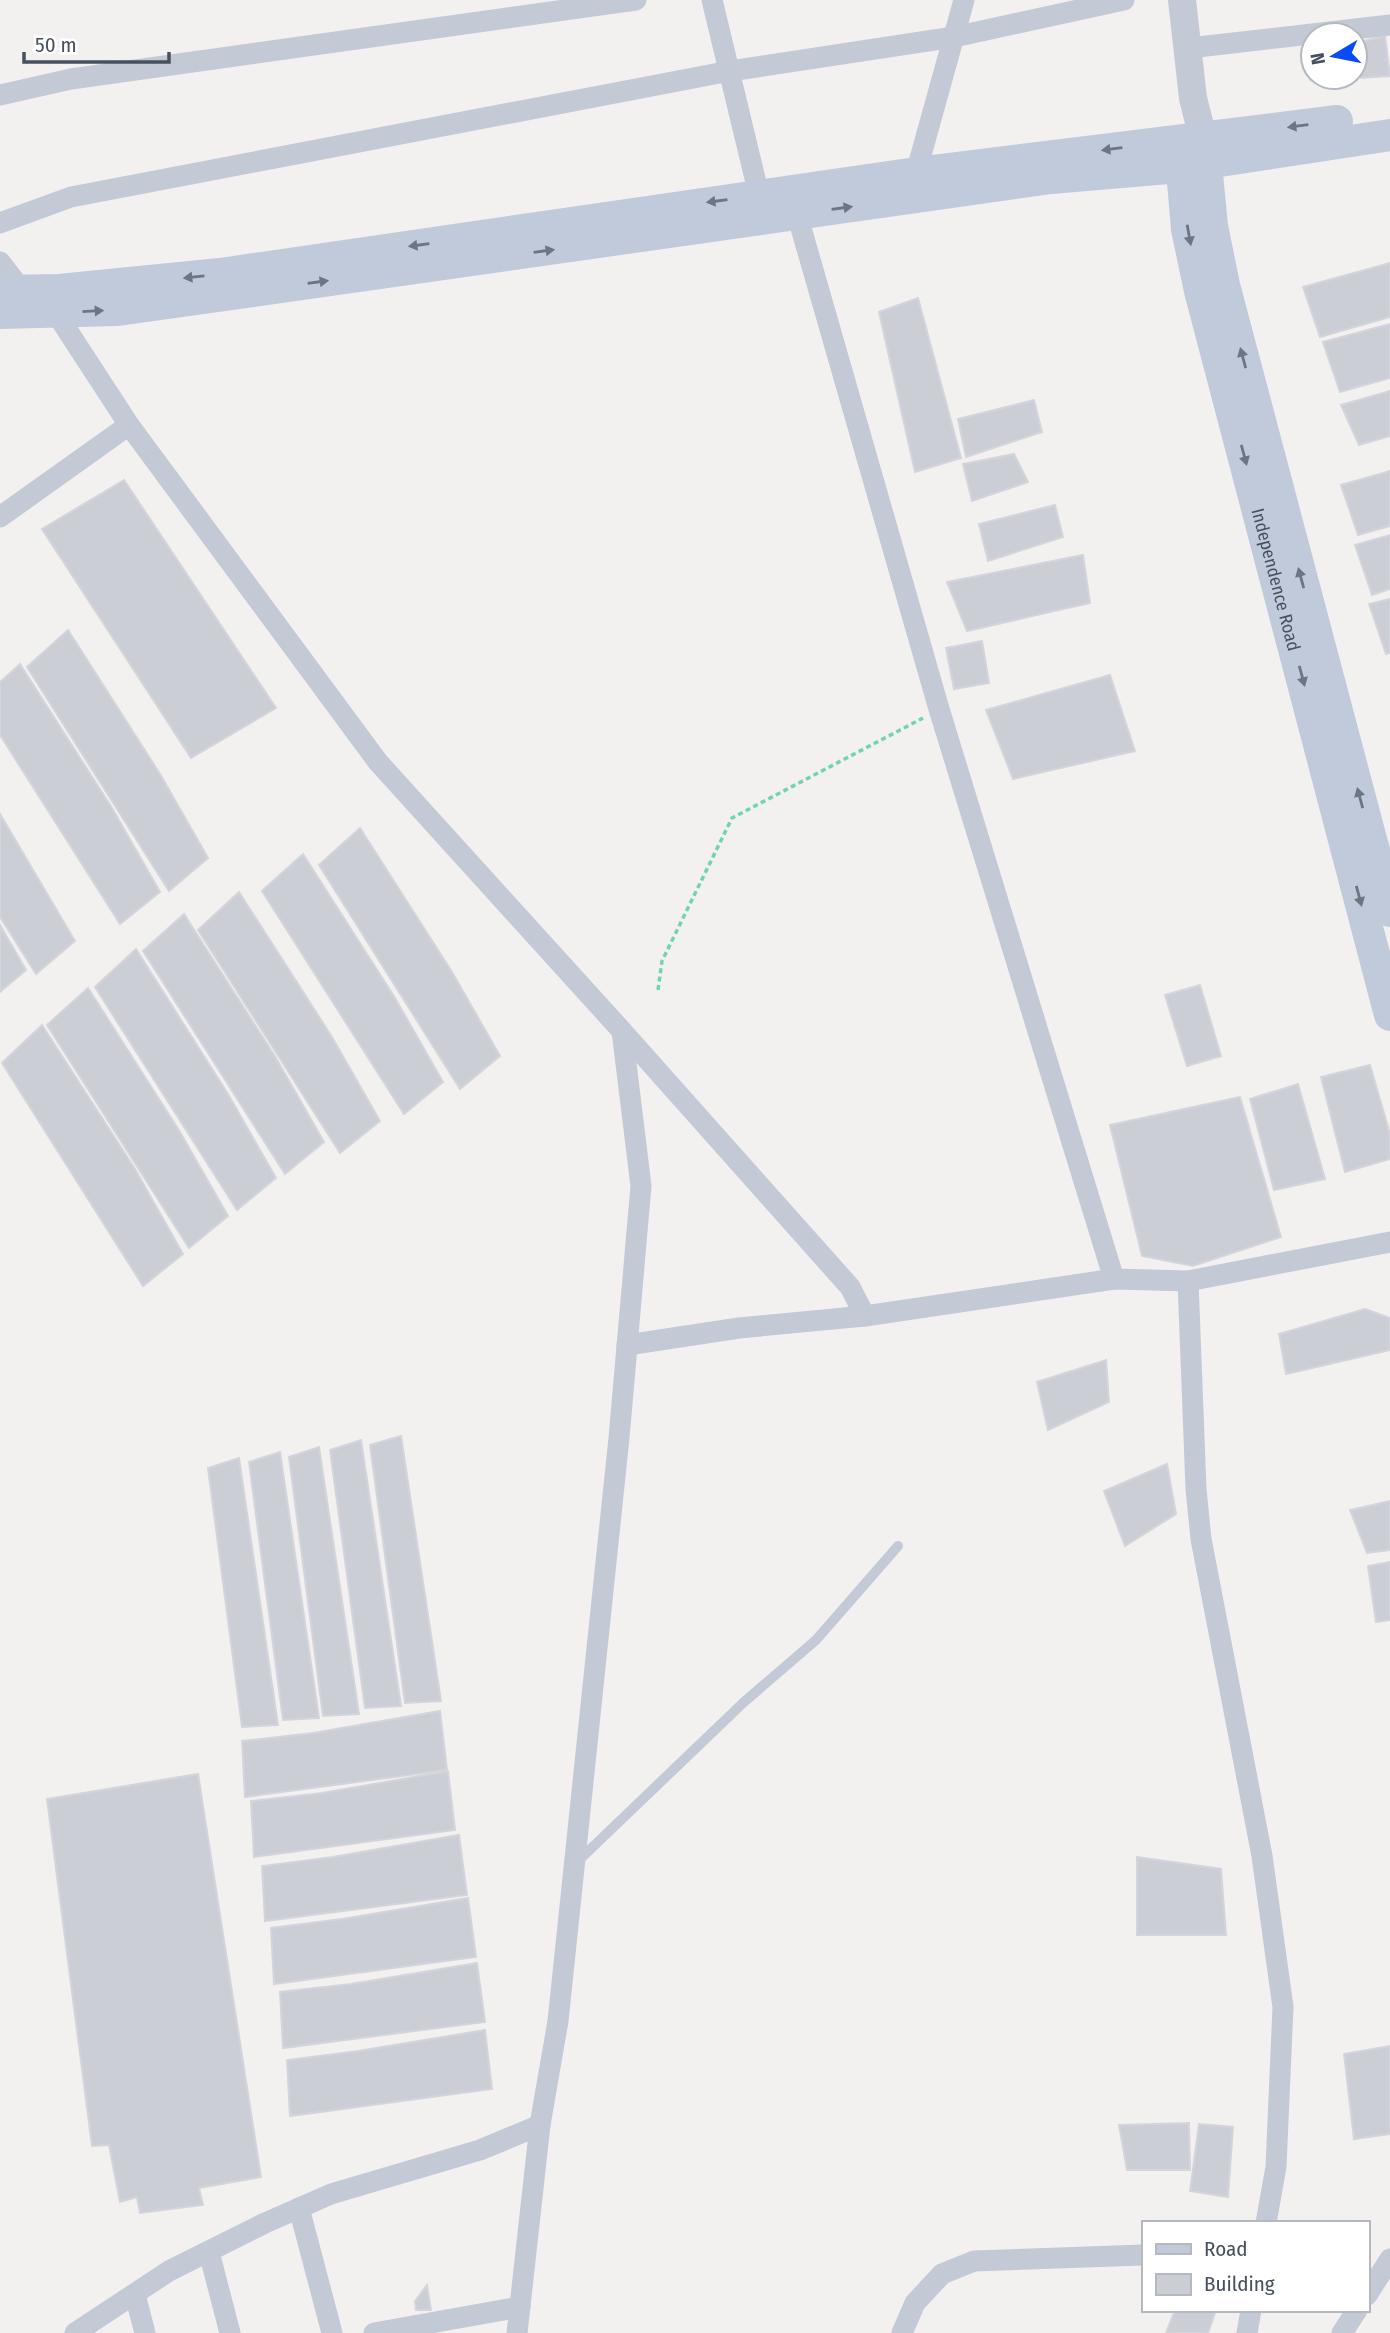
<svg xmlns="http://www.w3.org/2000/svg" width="1390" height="2333" font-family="'Fira Sans Condensed',sans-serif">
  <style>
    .building { fill: #ccced6; stroke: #d4d5dc; stroke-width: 2 }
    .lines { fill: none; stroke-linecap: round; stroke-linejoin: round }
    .path { stroke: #70d4b2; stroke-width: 3.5; stroke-dasharray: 5 3.5; stroke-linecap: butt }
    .service { stroke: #c3cad6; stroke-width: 10 }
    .minor { stroke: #c3cad6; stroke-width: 21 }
    .tertiary { stroke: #c3cad6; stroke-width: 28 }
    .secondary { stroke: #c1cada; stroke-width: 32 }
    .oneway { fill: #6b7584 }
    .labels { text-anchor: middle; stroke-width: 6; stroke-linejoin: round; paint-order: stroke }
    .street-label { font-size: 18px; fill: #46505f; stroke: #fff }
  </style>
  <rect width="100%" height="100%" fill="#f3f0f0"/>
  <g class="building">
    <polygon points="1385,36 1390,76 1361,78 1355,43"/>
    <polygon points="1390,263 1390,317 1320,337 1303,287"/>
    <polygon points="918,298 961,458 915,472 879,312"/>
    <polygon points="1390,324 1390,378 1340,392 1323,342"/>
    <polygon points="1390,391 1390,436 1359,445 1341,405"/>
    <polygon points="1034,400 1042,432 966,457 958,419"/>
    <polygon points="1014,454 1028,482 972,501 963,464"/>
    <polygon points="1390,471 1390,526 1358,535 1341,485"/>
    <polygon points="124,480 276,708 191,758 42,529"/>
    <polygon points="1055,505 1063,537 988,561 979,524"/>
    <polygon points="1390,535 1390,589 1372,595 1355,545"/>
    <polygon points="1083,555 1090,603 967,631 947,582"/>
    <polygon points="1390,599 1390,653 1386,654 1369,604"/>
    <polygon points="68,630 160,774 208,858 169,891 27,667"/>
    <polygon points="982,641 989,683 954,689 946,648"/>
    <polygon points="20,664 112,808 160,892 120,924 0,735 0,682"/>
    <polygon points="1110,675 1135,751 1013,779 986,710"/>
    <polygon points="0,814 75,941 36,974 0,917"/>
    <polygon points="360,828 452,972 500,1056 460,1089 319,865"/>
    <polygon points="303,854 395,998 443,1082 404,1114 262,891"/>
    <polygon points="239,892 332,1037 380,1121 340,1153 198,930"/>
    <polygon points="184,914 276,1058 324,1142 285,1174 143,951"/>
    <polygon points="0,925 26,970 0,992"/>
    <polygon points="136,949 228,1094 276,1178 237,1210 95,987"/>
    <polygon points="1200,985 1221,1056 1187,1066 1165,995"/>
    <polygon points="88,988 180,1132 228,1216 189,1248 47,1025"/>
    <polygon points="42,1025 135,1169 183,1254 143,1286 2,1063"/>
    <polygon points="1370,1065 1390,1134 1390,1159 1345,1172 1321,1077"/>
    <polygon points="1298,1084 1325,1179 1274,1190 1250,1099"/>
    <polygon points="1240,1097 1281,1237 1193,1266 1142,1256 1110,1125"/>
    <polygon points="1365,1309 1390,1318 1390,1350 1286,1374 1279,1334"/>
    <polygon points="1106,1360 1109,1402 1048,1430 1037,1382"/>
    <polygon points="401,1436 441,1701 405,1703 370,1445"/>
    <polygon points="361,1440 401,1706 365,1708 330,1450"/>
    <polygon points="319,1447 359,1714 323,1716 289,1457"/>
    <polygon points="280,1452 319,1718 283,1720 249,1462"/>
    <polygon points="239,1458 278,1725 242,1727 208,1468"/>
    <polygon points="1167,1464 1176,1514 1125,1546 1104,1491"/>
    <polygon points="1390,1501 1390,1550 1367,1553 1350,1510"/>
    <polygon points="1390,1562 1390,1620 1376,1622 1368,1566"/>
    <polygon points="440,1711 447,1770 245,1797 242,1741 313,1733"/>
    <polygon points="448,1771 455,1830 254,1857 251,1801 322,1793"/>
    <polygon points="198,1774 261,2177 199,2188 203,2205 140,2213 137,2197 120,2202 109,2145 92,2146 47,1799"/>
    <polygon points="459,1835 467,1895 265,1921 262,1866 333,1857"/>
    <polygon points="1137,1857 1221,1869 1226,1935 1137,1935"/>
    <polygon points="468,1898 476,1957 274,1984 271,1928 342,1919"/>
    <polygon points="477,1963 485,2022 283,2048 280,1992 351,1984"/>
    <polygon points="485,2030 492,2089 290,2116 287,2060 358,2051"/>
    <polygon points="1390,2046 1390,2134 1354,2139 1344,2054"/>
    <polygon points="1189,2123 1190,2170 1127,2170 1119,2125"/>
    <polygon points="1199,2124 1233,2127 1228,2197 1190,2191"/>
    <polygon points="427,2285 431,2310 416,2310 415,2301"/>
    <polygon points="1175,2310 1216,2310 1208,2333 1166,2333"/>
  </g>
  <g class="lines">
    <polyline class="path" points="658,990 662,961 732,818 923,718"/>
    <polyline class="service" points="576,1863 744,1702 816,1640 898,1546"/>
    <g class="minor">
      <polyline points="712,0 759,195"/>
      <polyline points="1189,48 1390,25"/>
      <polyline points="0,95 71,79 636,0"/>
      <polyline points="916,173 964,0"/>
      <polyline points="797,214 939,709 1114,1279"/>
      <polyline points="0,223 71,197 730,71 954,37 1124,0"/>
      <polyline points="0,262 23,292 56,313 129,425 378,762 622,1031 850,1287 865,1316 1114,1279 1188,1281 1390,1242"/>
      <polyline points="0,517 129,425"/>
      <polyline points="1188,1281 1196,1489 1201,1539 1262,1856 1283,2007 1276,2167 1266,2223"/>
      <polyline points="627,1345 739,1328 865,1316"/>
      <polyline points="299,2208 332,2333"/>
      <polyline points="209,2252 230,2333"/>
      <polyline points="135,2295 145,2333"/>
      <polyline points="1367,2295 1390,2259"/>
      <polyline points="75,2333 169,2271 265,2223 331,2194 480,2150 540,2125"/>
      <polyline points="374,2333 520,2307"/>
      <polyline points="517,2333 540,2125 558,2021 619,1438 641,1186 622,1031"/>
      <polyline points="902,2333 915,2303 942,2274 974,2261 1143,2255"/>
      <polyline points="1247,2333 1251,2310"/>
      <polyline points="1342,2333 1357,2310"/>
    </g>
    <polyline class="tertiary" points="1182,0 1193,98 1203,138"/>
    <g class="secondary">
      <polyline points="1204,143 1212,226 1224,285 1390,911"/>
      <path id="s1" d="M 1180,147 L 1187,229 L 1200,291 L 1390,1015"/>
      <polyline points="0,291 59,290 220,274 916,173 1337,121"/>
      <polyline points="0,313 118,310 1051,178 1180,167 1390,135"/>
    </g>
  </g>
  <defs><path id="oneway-solid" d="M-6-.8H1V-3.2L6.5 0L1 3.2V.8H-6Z" transform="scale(1.75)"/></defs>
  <g class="oneway">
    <use href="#oneway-solid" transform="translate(1298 126) rotate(173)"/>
    <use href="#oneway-solid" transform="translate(1112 149) rotate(173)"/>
    <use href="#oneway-solid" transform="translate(717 201) rotate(172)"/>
    <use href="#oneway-solid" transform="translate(842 208) rotate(-8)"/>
    <use href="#oneway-solid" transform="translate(1189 235) rotate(80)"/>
    <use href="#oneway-solid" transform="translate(419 245) rotate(172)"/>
    <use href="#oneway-solid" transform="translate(544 251) rotate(-8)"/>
    <use href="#oneway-solid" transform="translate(194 277) rotate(174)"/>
    <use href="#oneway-solid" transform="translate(318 282) rotate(-8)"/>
    <use href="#oneway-solid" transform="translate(93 311) rotate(-3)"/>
    <use href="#oneway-solid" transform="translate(1243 358) rotate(-105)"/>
    <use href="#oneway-solid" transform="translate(1244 455) rotate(75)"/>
    <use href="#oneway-solid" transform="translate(1301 578) rotate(-105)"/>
    <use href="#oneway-solid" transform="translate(1302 676) rotate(75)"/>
    <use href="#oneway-solid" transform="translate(1360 798) rotate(-105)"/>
    <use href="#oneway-solid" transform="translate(1359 896) rotate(75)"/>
  </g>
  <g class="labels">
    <g class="street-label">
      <text dy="6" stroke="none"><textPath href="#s1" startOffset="444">Independence Road</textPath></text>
    </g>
  </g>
  <rect x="1142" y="2221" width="228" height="91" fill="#ffffff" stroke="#b5b9bf" stroke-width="2"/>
  <rect x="1156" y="2244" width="35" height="10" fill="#c1cada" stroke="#b5b9bf" stroke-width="2"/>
  <text x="1204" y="2256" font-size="21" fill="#46505f">Road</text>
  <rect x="1156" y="2274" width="35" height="21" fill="#ccced6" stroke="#b5b9bf" stroke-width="2"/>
  <text x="1204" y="2291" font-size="21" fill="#46505f">Building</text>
  <g transform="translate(1334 56) rotate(260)"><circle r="33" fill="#ffffff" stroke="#b5b9bf" stroke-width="2"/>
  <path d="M0-5L12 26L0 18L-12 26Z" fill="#0a4cf3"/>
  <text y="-10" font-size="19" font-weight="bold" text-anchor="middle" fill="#46505f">N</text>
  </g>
  <path d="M24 52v10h145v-10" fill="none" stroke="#46505f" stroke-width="3.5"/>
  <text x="35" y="52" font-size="21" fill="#46505f" stroke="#ffffff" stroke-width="5" paint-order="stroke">50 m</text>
</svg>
